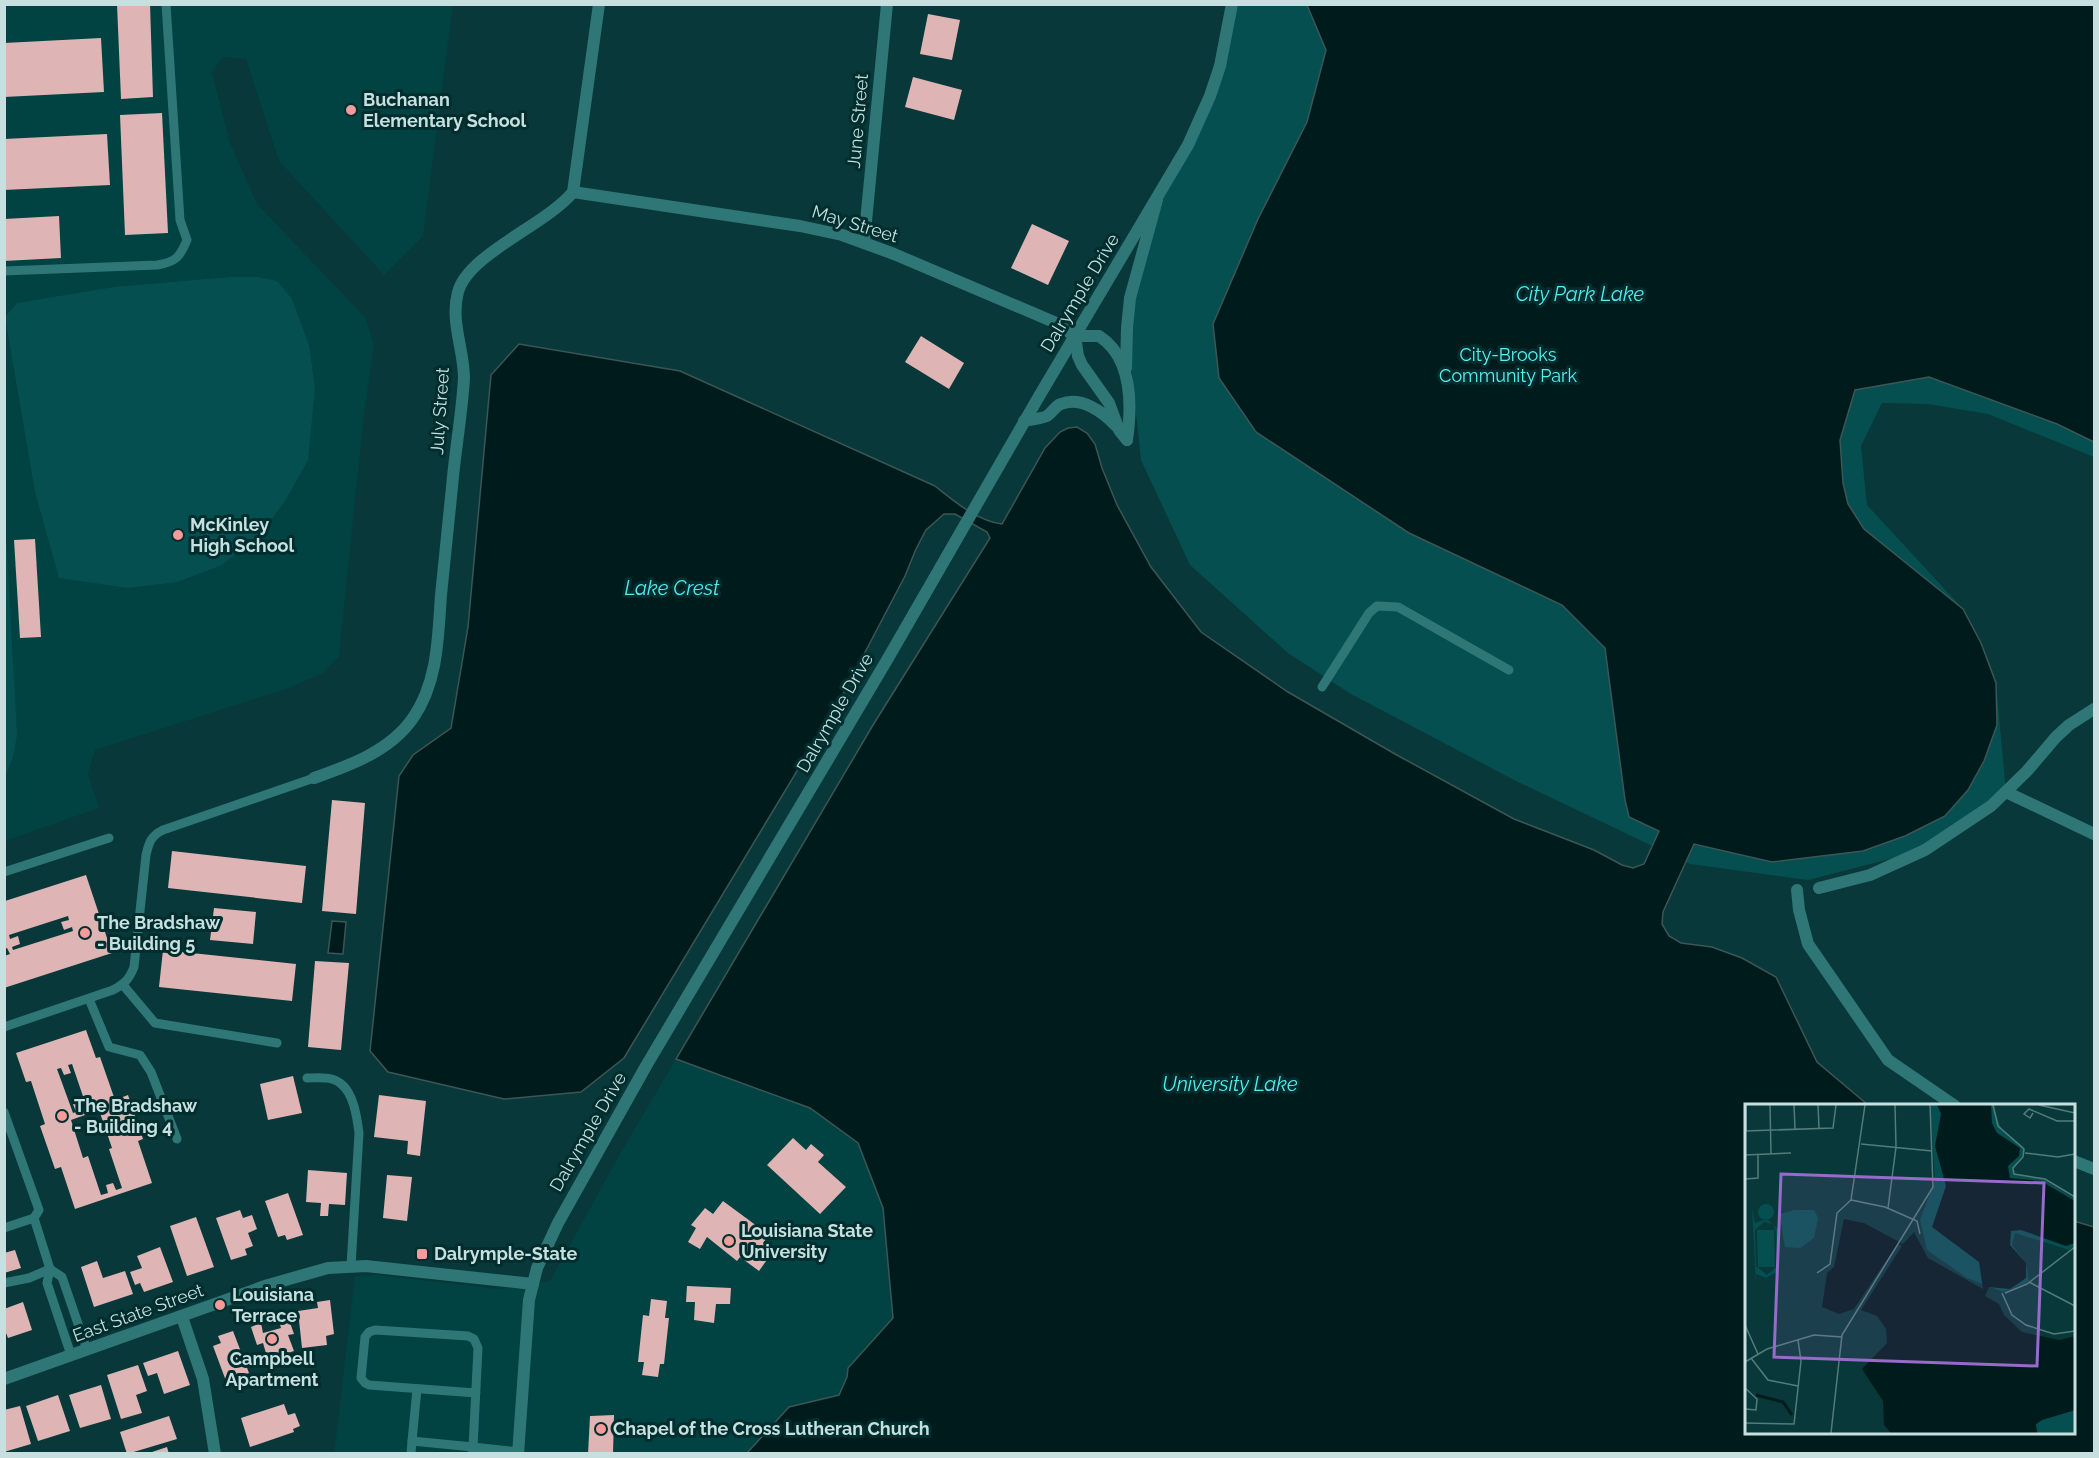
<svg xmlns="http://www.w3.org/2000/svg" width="2099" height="1458" font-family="Raleway,sans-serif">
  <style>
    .built { fill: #014243 }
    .green { fill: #064f50 }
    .water { fill: #001b1c; stroke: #3c5656; stroke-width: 1.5 }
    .building { fill: #deb4b4; fill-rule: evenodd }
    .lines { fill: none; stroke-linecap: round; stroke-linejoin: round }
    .service { stroke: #2f7677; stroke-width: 9 }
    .minor { stroke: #2f7677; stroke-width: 12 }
    .tertiary { stroke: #2f7677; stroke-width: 12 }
    .poi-dot { fill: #f59b9c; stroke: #002e2e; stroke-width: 2 }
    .labels { text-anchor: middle; stroke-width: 6; stroke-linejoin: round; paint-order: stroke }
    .poi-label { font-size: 18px; font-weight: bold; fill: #c8dfdf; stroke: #002e2e; text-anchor: start }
    .street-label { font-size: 18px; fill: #c8dfdf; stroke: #002e2e }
    .park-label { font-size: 18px; fill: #5af1f3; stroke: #002e2e }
    .water-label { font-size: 20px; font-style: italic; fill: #54ecef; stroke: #002e2e }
    .inset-river { fill: none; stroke: #001b1c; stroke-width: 3 }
    .inset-road { fill: none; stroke: #557b7b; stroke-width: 1.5 }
    .view { fill: #966bca; fill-opacity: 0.15; stroke: #966bca; stroke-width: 3 }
    .inset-edge { fill: none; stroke: #c8dfdf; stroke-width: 3 }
  </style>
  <rect width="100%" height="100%" fill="#083839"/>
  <g class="built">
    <polygon points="4,5 453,5 423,236 384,275 279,161 246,59 223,57 212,72 230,143 257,204 365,317 374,345 364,414 339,656 323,673 289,688 95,750 88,774 99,808 5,841"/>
    <polygon points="676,1059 810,1108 858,1143 883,1208 893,1318 848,1368 847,1377 839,1395 789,1407 747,1453 334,1454 355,1276 377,1275 498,1289 550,1281 621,1152"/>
  </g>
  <g class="green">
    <polygon points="1231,5 2094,5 2094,457 1988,414 1928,404 1882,403 1861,446 1867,505 1963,609 1981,643 1996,683 2006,792 1925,850 1808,880 1690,864 1516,781 1351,694 1288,653 1190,565 1141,460 1127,328 1157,198 1215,82"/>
    <polygon points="231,277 258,277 277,281 292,299 309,345 315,388 308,460 285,501 261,534 222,565 177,582 128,588 59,578 35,492 5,317 17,303 114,287"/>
    <polygon points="4,497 17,735 13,757 5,777"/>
  </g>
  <g class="water">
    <path d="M 1307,5 L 2094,5 L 2094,442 L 2057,424 L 1929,377 L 1855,390 L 1840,440 L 1843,483 L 1848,504 L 1864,529 L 1963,609 L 1981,643 L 1996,683 L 1997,725 L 1984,761 L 1968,790 L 1945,816 L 1905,836 L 1863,851 L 1772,862 L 1694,844 L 1663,912 L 1662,924 L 1669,936 L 1681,943 L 1712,947 L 1742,958 L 1776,977 L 1817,1062 L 1868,1105 L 1746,1106 L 1746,1432 L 2074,1432 L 2074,1221 L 2094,1227 L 2094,1453 L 747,1453 L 789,1407 L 839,1395 L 847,1377 L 848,1368 L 893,1318 L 883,1208 L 858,1143 L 810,1108 L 676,1059 L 873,725 L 990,538 L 987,532 L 955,514 L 944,514 L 926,530 L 916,549 L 905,576 L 841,698 L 624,1058 L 581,1092 L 504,1099 L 388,1072 L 370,1051 L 399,776 L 413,755 L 451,728 L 468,627 L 491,375 L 519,344 L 680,371 L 935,486 C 954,501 977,521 1002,524 L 1045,448 L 1060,432 L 1068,428 L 1077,427 L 1087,433 L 1095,444 L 1102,468 L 1117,505 L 1151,567 L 1201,632 L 1288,692 L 1395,754 L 1514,819 L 1594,850 L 1622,865 L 1633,868 L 1644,864 L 1659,831 L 1629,817 L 1625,800 L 1605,648 L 1562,605 L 1409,533 L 1256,432 L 1219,378 L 1213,324 L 1258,219 L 1307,122 L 1326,50 Z"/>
    <polygon points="332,921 346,922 343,954 328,953"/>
  </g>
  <g class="building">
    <polygon points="117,4 150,4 153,97 121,99"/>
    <polygon points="928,14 960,20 952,60 920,54"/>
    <polygon points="101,38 104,92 4,97 4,43"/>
    <polygon points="913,77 962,90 954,120 905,107"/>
    <polygon points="162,113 168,233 125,235 120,115"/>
    <polygon points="107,134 110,185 4,190 4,139"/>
    <polygon points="59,216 61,258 4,261 4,219"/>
    <polygon points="1032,224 1069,241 1048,285 1011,268"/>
    <polygon points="921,336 964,363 949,389 905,362"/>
    <polygon points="35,539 41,637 20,638 14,540"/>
    <polygon points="332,800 365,803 356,914 322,911"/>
    <polygon points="172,851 306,866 302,903 168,888"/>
    <path d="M 86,875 L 112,953 L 4,988 L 4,956 L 10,954 L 7,948 L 4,949 L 5,901 ZM 68,916 L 69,920 L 61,922 L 64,930 L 72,927 L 73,931 L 13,950 L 12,947 L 20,944 L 18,936 L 10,939 L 9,935 Z"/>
    <polygon points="214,908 256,912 253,944 210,940"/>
    <polygon points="163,950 296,964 292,1001 159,987"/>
    <polygon points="315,961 349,963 341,1050 308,1047"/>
    <path d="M 86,1030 L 96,1058 L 100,1057 L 115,1100 L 128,1095 L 143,1139 L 138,1141 L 152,1183 L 75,1209 L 61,1167 L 55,1169 L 40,1126 L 45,1124 L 31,1081 L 26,1082 L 16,1053 ZM 72,1064 L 87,1108 L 84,1109 L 81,1101 L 73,1104 L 76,1112 L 73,1113 L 57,1069 L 61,1068 L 64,1075 L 71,1073 L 68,1065 ZM 99,1110 L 112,1148 L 109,1149 L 122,1188 L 116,1190 L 113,1183 L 106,1185 L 108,1193 L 101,1195 L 88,1156 L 83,1158 L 71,1120 Z"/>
    <polygon points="293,1076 302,1113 268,1120 260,1084"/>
    <polygon points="379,1095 426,1101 420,1156 407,1154 408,1141 374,1137"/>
    <polygon points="793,1138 806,1150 811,1144 824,1155 818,1162 846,1187 820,1214 767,1165"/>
    <polygon points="308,1170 347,1173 345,1205 329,1204 328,1216 320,1216 321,1203 306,1202"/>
    <polygon points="387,1175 412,1177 407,1221 383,1218"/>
    <polygon points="288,1193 303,1235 287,1240 285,1235 278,1237 265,1201"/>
    <polygon points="723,1201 769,1235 763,1243 774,1250 759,1271 740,1257 737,1261 707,1237 700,1249 688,1242 696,1228 691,1225 705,1208 713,1214"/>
    <polygon points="240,1210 243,1218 252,1215 257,1229 248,1233 253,1246 245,1249 247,1255 231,1260 216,1218"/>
    <polygon points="196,1217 214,1267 187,1276 170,1226"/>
    <polygon points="160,1247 173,1282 144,1292 140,1283 135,1285 130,1272 142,1268 137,1256"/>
    <polygon points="15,1250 21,1268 4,1273 4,1253"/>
    <polygon points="97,1261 103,1278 125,1271 133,1294 94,1307 81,1267"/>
    <polygon points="687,1286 731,1288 730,1304 716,1304 714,1323 694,1320 695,1302 686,1302"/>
    <polygon points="651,1299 667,1301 665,1318 669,1318 664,1364 660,1364 658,1377 642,1375 644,1362 638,1362 643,1315 649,1316"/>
    <polygon points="330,1300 334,1334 326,1336 327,1345 302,1348 298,1311 318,1308 317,1302"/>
    <polygon points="23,1302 32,1330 8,1338 4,1328 4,1309"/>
    <polygon points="287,1314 294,1334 288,1335 294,1351 268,1360 263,1343 257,1345 251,1327 261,1323 263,1333 281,1328 278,1317"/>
    <polygon points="233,1331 249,1373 226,1381 213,1346 221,1343 218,1336"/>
    <polygon points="178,1351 190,1385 164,1394 157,1373 148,1376 143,1363"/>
    <polygon points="138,1365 147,1391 136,1395 142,1413 121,1419 107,1375"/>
    <polygon points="101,1385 111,1419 80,1428 69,1395"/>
    <polygon points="58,1395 70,1431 38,1441 26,1406"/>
    <polygon points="284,1404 288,1415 295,1413 300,1426 293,1429 294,1432 250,1447 241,1418"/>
    <polygon points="20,1406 31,1444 4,1452 4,1410"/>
    <polygon points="614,1415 613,1454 588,1454 590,1416"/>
    <polygon points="169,1416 177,1439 127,1454 120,1432"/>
    <polygon points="167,1447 169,1454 149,1454 149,1453"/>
  </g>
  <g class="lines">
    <g class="service">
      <path d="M 4,271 L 157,265 C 176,262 180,257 187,240 L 180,220 L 166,4"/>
      <polyline points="1322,687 1369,613 1377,606 1398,607 1509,670"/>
      <polyline points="4,872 109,838"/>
      <polyline points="123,985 155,1023 277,1043"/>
      <polyline points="89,999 109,1047 140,1055 151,1072 177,1139"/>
      <path d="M 4,1027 L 113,990 C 124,984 129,980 134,967 L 146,855 C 149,842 151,836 163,830 L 314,778"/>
      <path d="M 307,1078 C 317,1078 331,1076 340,1083 C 354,1093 357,1118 359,1133 L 351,1266"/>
      <polyline points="4,1112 39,1210 34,1218 50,1269 29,1278 4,1283"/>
      <polyline points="4,1228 34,1218"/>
      <polyline points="71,1355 47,1283 50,1269 62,1277 87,1350"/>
      <polyline points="476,1393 369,1385 365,1383 361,1378 365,1337 369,1332 375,1330 468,1336 474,1339 478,1348 473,1447 518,1452"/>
      <polyline points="412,1441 417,1389"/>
      <polyline points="411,1454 412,1441 473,1447 472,1454"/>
    </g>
    <g class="minor">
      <path d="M 573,192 L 800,226 L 842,235 L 894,254 L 1054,322 L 1075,336 L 1099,336 C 1133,358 1132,405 1127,440"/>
      <polyline points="864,242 887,4"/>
      <polyline points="1075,336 1078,356 1082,365 1109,403 1119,430 1127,440"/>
      <polyline points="1126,368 1127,328 1130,298 1157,200"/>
      <path d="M 1024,421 C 1031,419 1041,419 1047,416 C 1053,412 1055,406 1061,404 C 1081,396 1103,412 1115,425"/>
      <path d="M 314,778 C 351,765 390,751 413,718 C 438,682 438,637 441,595 C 445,559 448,523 452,487 C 455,451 462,414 464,378 C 464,350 450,321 458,292 C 468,254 546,225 573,192 L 599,4"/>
      <polyline points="2006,792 2094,834"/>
      <polyline points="1819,888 1870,875 1925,850 1991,806 2027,771 2056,737 2069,725 2094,709"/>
      <polyline points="1797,890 1799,910 1808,944 1888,1060 1955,1106"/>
      <polyline points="2074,1161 2094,1169"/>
      <polyline points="182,1317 203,1379 215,1454"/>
      <polyline points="4,1379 268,1285 328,1268 366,1266 533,1284"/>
    </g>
    <polyline class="tertiary" points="518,1454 529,1300 537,1268 558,1223 646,1066 887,660 1038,398 1188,145 1210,96 1220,66 1232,4"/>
  </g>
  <g class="poi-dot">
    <circle cx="351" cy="110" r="6"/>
    <circle cx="178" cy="535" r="6"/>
    <circle cx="85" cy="933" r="6"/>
    <circle cx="62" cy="1116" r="6"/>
    <circle cx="729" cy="1241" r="6"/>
    <rect x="416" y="1248" width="12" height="12" rx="3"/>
    <circle cx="220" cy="1305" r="6"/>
    <circle cx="272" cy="1339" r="6"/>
    <circle cx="601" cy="1429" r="6"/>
  </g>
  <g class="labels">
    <g class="poi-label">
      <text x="363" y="106">Buchanan<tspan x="363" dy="21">Elementary School</tspan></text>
      <text x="190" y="531">McKinley<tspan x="190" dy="21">High School</tspan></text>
      <text x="97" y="929">The Bradshaw<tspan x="97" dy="21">- Building 5</tspan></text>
      <text x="74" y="1112">The Bradshaw<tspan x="74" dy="21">- Building 4</tspan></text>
      <text x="741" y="1237">Louisiana State<tspan x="741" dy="21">University</tspan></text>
      <text x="434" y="1260">Dalrymple-State</text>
      <text x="232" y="1301">Louisiana<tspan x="232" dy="21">Terrace</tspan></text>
      <text x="272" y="1365" text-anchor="middle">Campbell<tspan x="272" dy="21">Apartment</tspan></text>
      <text x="613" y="1435">Chapel of the Cross Lutheran Church</text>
    </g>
    <g class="street-label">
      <text transform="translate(858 121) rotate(-85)" y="6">June Street</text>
      <text transform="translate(855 224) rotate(17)" y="6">May Street</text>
      <text transform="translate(1080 293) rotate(-59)" y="6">Dalrymple Drive</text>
      <text transform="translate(440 411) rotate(-86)" y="6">July Street</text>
      <text transform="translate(835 713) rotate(-60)" y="6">Dalrymple Drive</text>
      <text transform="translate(588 1132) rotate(-60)" y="6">Dalrymple Drive</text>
      <text transform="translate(138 1313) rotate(-20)" y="6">East State Street</text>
    </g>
    <g class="park-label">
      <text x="1508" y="361">City-Brooks<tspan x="1508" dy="21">Community Park</tspan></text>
    </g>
    <g class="water-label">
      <text x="1580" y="301">City Park Lake</text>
      <text x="672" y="595">Lake Crest</text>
      <text x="1230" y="1091">University Lake</text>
    </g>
  </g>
  <g transform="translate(1745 1104)">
    <rect width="330" height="330" fill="#083839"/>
    <path d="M 185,1 L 248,1 L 256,24 L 279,43 L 279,50 L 268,65 L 270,71 L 298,75 L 330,95 L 330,143 L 324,146 L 270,129 L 267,141 L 281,159 L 284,178 L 258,188 L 222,174 L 182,146 L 175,116 L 190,76 ZM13 108a8 8 0 1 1 16 0a8 8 0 1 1-16 0ZM 7,104 L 10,119 L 22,115 L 34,126 L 32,168 L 21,174 L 11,170 L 11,179 ZM 19,118 L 28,120 L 31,128 L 32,162 L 22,171 L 11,162 L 10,126 ZM 49,106 L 69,106 L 73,114 L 69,134 L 55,144 L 40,143 L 38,132 L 35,110 ZM 12,126 L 29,126 L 30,163 L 13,163 ZM 330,306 L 330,329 L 292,329 L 291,320 L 297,316 Z" fill="#064f50" fill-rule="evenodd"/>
    <path d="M 192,1 L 246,1 L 247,19 L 252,29 L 275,44 L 274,52 L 263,62 L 265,74 L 296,77 L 330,97 L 330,139 L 321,142 L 276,126 L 266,127 L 265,141 L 281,159 L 281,174 L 265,185 L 244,183 L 240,192 L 254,200 L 259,211 L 277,228 L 314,236 L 330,232 L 330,306 L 297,316 L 291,320 L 292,329 L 146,329 L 139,321 L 138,297 L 117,265 L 142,239 L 141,225 L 132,212 L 116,206 L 157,142 L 153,139 L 109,205 L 94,210 L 77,203 L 82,169 L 89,163 L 99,115 L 119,119 L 158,140 L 169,128 L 183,154 L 238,185 L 234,158 L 187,123 L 201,82 L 190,42 L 196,10 Z" fill="#001b1c"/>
    <path class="inset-river" d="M 11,291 L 38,298 L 47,311"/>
    <path class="inset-road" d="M 1,1 L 1,27M 25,1 L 26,50M 49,1 L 50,25M 73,1 L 74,24M 248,1 L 253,22 L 279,45 L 278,53 L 268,64 L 269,70 L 300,75 L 330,93M 294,1 L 330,9M 288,9 L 285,14 L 279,10 L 284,5 L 312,17 L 330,17M 0,27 L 88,24 L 91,1M 116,40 L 187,47M 280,49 L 313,53 L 330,50M 0,51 L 46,49M 0,75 L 13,74 L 13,51M 106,96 L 140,103 L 172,117 L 175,130M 143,104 L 151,43 L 150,1M 72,169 L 85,160 L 92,109 L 106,96 L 120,1M 284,178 L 330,202M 257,189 L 267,211 L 281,221 L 309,230 L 330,227M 260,189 L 282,180 L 330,143M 0,221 L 13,250M 6,254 L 23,276 L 53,282M 0,258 L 22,245 L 69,231 L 97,233M 0,284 L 12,295 L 11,306 L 0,305M 0,319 L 49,320 L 56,257 L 53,236M 86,329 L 97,231 L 188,83 L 185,1"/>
    <path class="view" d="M 36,70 L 299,79 L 292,262 L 29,253 Z"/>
    <rect width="330" height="330" class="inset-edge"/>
  </g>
  <rect width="2099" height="1458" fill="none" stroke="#c8dfdf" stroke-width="12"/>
</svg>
